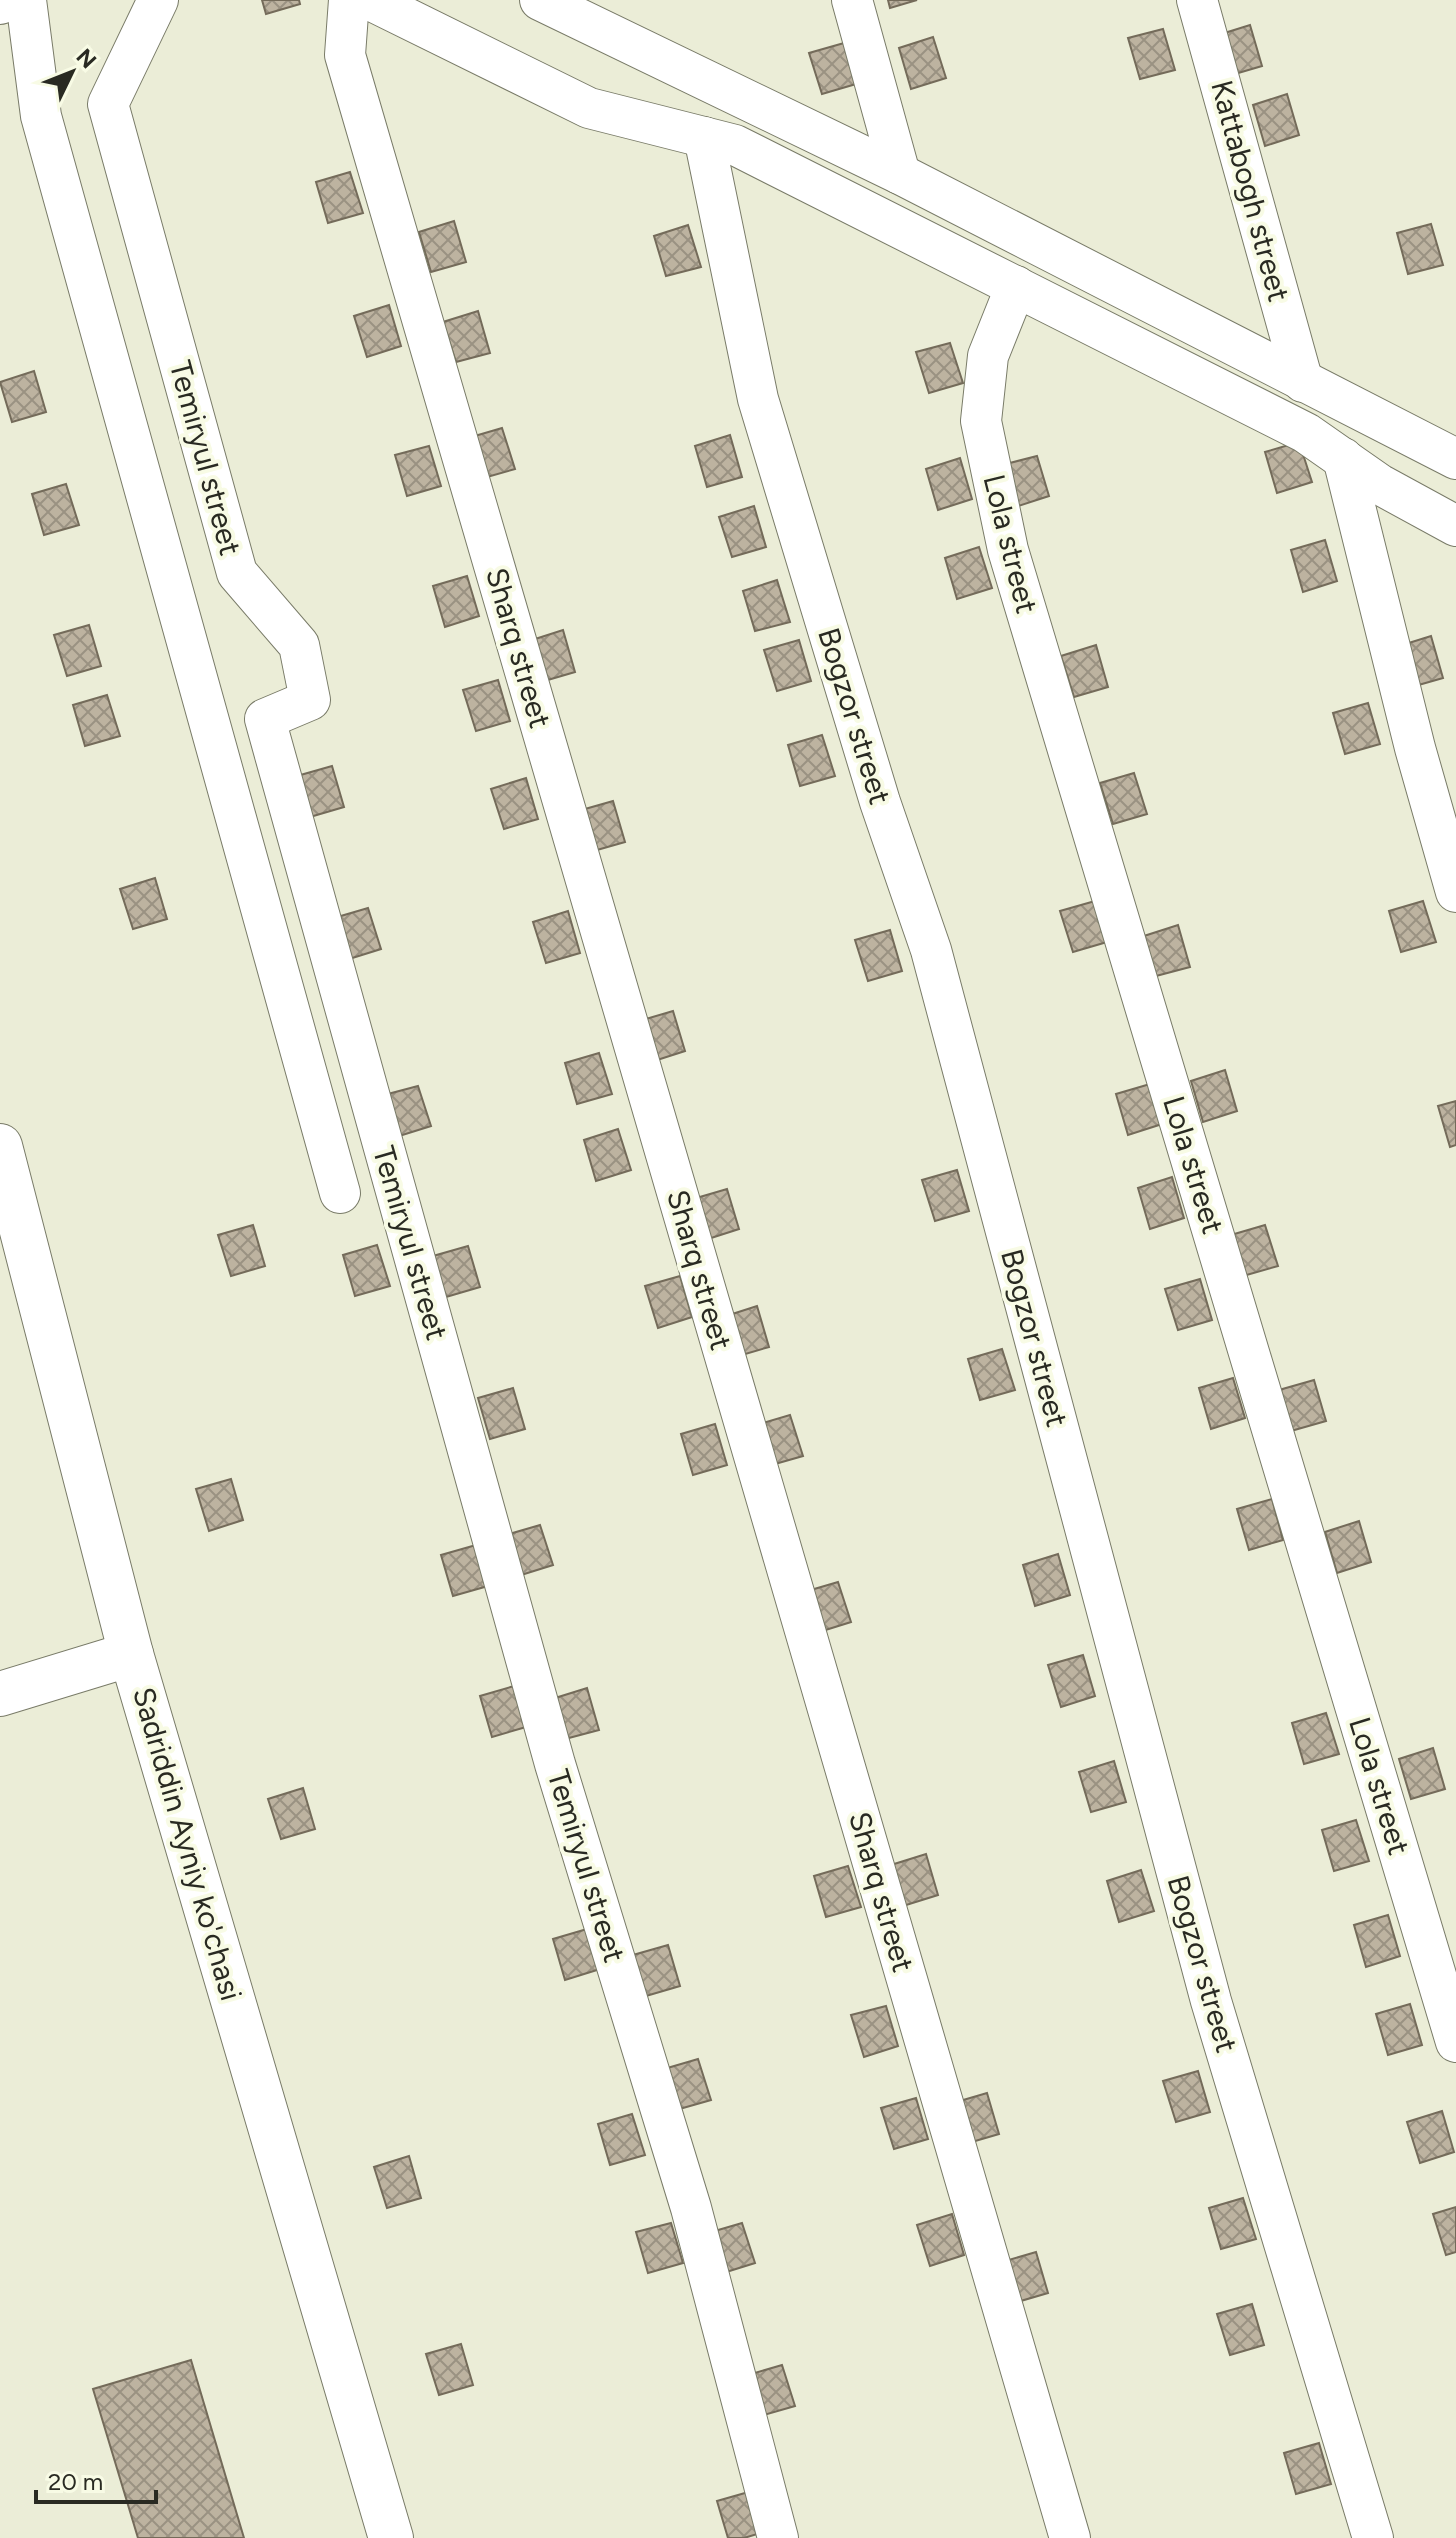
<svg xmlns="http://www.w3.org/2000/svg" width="1456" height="2538" font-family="Figtree,sans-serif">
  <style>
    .building { fill: url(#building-cross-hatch); stroke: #746b5a; stroke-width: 2 }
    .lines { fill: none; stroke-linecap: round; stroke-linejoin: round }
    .street-casing { stroke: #797b68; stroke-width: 42 }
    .secondary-casing { stroke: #797b68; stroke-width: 46 }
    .street { stroke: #fff; stroke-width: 40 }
    .secondary { stroke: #fff; stroke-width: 44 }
    .labels { text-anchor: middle; stroke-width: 8; stroke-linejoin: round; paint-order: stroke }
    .street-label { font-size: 30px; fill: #292a22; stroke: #f8fbe5 }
  </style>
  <defs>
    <pattern id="building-cross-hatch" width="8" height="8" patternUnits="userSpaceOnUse" patternTransform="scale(2)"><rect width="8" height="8" fill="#bdb3a0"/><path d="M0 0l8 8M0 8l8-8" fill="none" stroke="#9a9282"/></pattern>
  </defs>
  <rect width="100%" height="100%" fill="#ebedd7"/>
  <g class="building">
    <polygon points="262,0 299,0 300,4 266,14"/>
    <polygon points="888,0 917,0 890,8"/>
    <polygon points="1250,25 1262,66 1228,76 1215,36"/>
    <polygon points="1163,29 1175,70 1140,79 1128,38"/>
    <polygon points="933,37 946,78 911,89 899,48"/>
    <polygon points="844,43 856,84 822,94 809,53"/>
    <polygon points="1287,94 1299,135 1265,146 1253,105"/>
    <polygon points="350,172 363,213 328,223 316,182"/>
    <polygon points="454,221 466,262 431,272 419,232"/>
    <polygon points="1431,224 1443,265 1408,274 1397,233"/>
    <polygon points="688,225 701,267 666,276 654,236"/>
    <polygon points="389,305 401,346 367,357 354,316"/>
    <polygon points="478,311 490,353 456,362 443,322"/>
    <polygon points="950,343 963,383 929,393 916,352"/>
    <polygon points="34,371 46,412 12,422 0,382"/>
    <polygon points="502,428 515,469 480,479 468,438"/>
    <polygon points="730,435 742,477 707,487 695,446"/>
    <polygon points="1299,442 1312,482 1277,493 1265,452"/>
    <polygon points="429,446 441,486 407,496 395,455"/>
    <polygon points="1037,456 1049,496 1015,507 1002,465"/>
    <polygon points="960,458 972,499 938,510 926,469"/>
    <polygon points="66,484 79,525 44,535 32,494"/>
    <polygon points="754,506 766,547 732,557 719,517"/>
    <polygon points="1325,540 1337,581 1303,592 1291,550"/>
    <polygon points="979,547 992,588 957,599 945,558"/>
    <polygon points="467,576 479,616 445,627 433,586"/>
    <polygon points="777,580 790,622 755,631 743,591"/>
    <polygon points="89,625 101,666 67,676 54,635"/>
    <polygon points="563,630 575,672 541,682 529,641"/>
    <polygon points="1431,636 1443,678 1408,688 1396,647"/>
    <polygon points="799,640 811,681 777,691 764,650"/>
    <polygon points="1096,645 1108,687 1074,697 1061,656"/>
    <polygon points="498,680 510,721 476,731 463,690"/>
    <polygon points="107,695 120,736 85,746 73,705"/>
    <polygon points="1368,703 1380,744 1345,754 1333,713"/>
    <polygon points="822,735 835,776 800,786 788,745"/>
    <polygon points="332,766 344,807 310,817 297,776"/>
    <polygon points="1134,773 1147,814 1113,824 1100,783"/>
    <polygon points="526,778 538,819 504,829 491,789"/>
    <polygon points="613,801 625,842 590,852 578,811"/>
    <polygon points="155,878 167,919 133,929 120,889"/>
    <polygon points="1095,901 1107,942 1073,952 1060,911"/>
    <polygon points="1423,901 1436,942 1401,952 1389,911"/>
    <polygon points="368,908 381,949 346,960 334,918"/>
    <polygon points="568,911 580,953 546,963 533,922"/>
    <polygon points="1178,925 1190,967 1156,976 1144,936"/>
    <polygon points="890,930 902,971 868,981 855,940"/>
    <polygon points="673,1011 685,1051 651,1062 639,1021"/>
    <polygon points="599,1053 612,1094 577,1104 565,1063"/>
    <polygon points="1225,1070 1237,1111 1203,1122 1191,1081"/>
    <polygon points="1150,1084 1162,1124 1128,1135 1116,1094"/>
    <polygon points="418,1086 431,1126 396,1137 384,1095"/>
    <polygon points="1456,1101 1456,1145 1450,1147 1438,1106"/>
    <polygon points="618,1129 631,1170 596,1181 584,1140"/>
    <polygon points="957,1170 969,1211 935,1221 922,1180"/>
    <polygon points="1172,1177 1184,1218 1150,1229 1138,1188"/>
    <polygon points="727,1189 739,1229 705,1240 693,1199"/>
    <polygon points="253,1225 265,1266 231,1276 218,1235"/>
    <polygon points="1265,1225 1278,1266 1243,1276 1231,1235"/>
    <polygon points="377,1245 390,1286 355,1296 343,1255"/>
    <polygon points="468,1246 480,1287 446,1297 433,1256"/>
    <polygon points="680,1276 692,1317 658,1328 645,1286"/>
    <polygon points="1200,1279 1212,1320 1178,1330 1165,1289"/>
    <polygon points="757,1306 769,1347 735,1357 723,1317"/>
    <polygon points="1002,1349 1015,1390 980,1400 968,1359"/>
    <polygon points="1233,1378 1245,1418 1211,1429 1199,1388"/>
    <polygon points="1314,1380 1326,1421 1291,1431 1279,1390"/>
    <polygon points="513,1388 525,1429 490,1439 478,1398"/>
    <polygon points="790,1415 803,1456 768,1466 756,1425"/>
    <polygon points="715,1424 727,1465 693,1475 681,1434"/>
    <polygon points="231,1479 243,1520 209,1531 196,1489"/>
    <polygon points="1272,1499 1283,1540 1249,1550 1237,1509"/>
    <polygon points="1359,1521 1371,1562 1337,1573 1325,1532"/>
    <polygon points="540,1525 553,1565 518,1576 506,1535"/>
    <polygon points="476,1545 488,1586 453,1596 441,1555"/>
    <polygon points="1058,1554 1070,1595 1035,1606 1023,1565"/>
    <polygon points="838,1582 851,1622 816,1633 804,1592"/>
    <polygon points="1083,1655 1095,1696 1061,1707 1048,1665"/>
    <polygon points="514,1686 526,1727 492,1737 480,1696"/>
    <polygon points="587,1688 599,1730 565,1739 552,1699"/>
    <polygon points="1326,1713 1339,1754 1304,1764 1292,1723"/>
    <polygon points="1433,1748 1445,1789 1411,1799 1399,1759"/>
    <polygon points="1114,1761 1126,1802 1091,1812 1079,1772"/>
    <polygon points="303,1788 315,1829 281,1839 268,1799"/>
    <polygon points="1356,1820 1369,1861 1334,1871 1322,1830"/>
    <polygon points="926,1854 938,1895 903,1906 891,1865"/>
    <polygon points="848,1866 861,1907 826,1917 814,1876"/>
    <polygon points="1141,1870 1154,1911 1119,1922 1107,1881"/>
    <polygon points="1388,1915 1400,1956 1366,1967 1354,1925"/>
    <polygon points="587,1929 600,1969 565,1980 553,1939"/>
    <polygon points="668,1945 680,1986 646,1996 633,1955"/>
    <polygon points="1410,2004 1422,2045 1388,2055 1376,2014"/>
    <polygon points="886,2006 898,2046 864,2057 851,2015"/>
    <polygon points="698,2059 711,2100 676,2110 664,2069"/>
    <polygon points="1198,2071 1210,2112 1176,2122 1163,2081"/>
    <polygon points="987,2093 999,2134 965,2144 953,2103"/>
    <polygon points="916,2098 928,2139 894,2149 881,2108"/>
    <polygon points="1442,2111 1454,2152 1420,2163 1407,2122"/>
    <polygon points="632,2114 645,2155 610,2165 598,2124"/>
    <polygon points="409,2156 421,2198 387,2208 374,2167"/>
    <polygon points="1243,2198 1256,2239 1221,2249 1209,2208"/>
    <polygon points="1456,2207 1456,2252 1446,2255 1433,2214"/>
    <polygon points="952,2214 964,2255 930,2266 917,2225"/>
    <polygon points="671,2223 683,2263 648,2273 636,2232"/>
    <polygon points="742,2223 755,2263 720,2274 708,2233"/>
    <polygon points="1036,2252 1048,2293 1014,2303 1002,2262"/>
    <polygon points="1252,2304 1264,2345 1230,2355 1217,2314"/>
    <polygon points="461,2344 473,2385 439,2395 426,2354"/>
    <polygon points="191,2360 244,2538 138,2538 93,2389"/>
    <polygon points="782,2365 795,2406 760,2416 748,2375"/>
    <polygon points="1319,2443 1331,2484 1296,2494 1284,2453"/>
    <polygon points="752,2491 764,2532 744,2538 728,2538 717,2501"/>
  </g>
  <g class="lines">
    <g class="street-casing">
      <g id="street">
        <polyline points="26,0 41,116 340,1193"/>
        <polyline points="158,0 108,104 237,573 299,645 310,700 265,719 555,1764 691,2208 778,2538"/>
        <polyline points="349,0 345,55 1070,2538"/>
        <polyline points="370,0 589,108 735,145 1306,433 1379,484 1456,526"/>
        <polyline points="540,0 900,174 1456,459"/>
        <polyline points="852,0 900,174"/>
        <polyline points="1197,0 1303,382"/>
        <polyline points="704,137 758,399 880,802 931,950 1211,2001 1373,2538"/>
        <polyline points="1016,286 988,356 981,421 1008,550 1456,2042"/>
        <polyline points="1343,458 1415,748 1456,892"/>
      </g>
    </g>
    <g class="secondary-casing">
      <g id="secondary">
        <polyline points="0,2 1,0"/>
        <polyline points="0,1146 131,1654 391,2538"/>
        <polyline points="0,1694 131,1654"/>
      </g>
    </g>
    <use href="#street" class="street"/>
    <use href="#secondary" class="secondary"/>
  </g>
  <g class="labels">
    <g class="street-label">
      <text transform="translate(1250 191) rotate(75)" y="10">Kattabogh street</text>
      <text transform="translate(205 458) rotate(75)" y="10">Temiryul street</text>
      <text transform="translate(1010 544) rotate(76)" y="10">Lola street</text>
      <text transform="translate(518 648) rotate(74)" y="10">Sharq street</text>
      <text transform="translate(854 716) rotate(73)" y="10">Bogzor street</text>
      <text transform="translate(1193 1165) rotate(73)" y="10">Lola street</text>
      <text transform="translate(410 1243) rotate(74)" y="10">Temiryul street</text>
      <text transform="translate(699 1270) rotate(74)" y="10">Sharq street</text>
      <text transform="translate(1034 1338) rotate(75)" y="10">Bogzor street</text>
      <text transform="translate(1379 1786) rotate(73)" y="10">Lola street</text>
      <text transform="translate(187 1844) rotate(74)" y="10">Sadriddin Ayniy ko'chasi</text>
      <text transform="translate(586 1866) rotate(73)" y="10">Temiryul street</text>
      <text transform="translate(881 1892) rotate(74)" y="10">Sharq street</text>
      <text transform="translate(1202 1964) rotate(74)" y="10">Bogzor street</text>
    </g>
  </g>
  <g transform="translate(72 72) rotate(47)" stroke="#f8fbe5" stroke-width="6" paint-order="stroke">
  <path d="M0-6L14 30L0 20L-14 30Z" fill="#292a22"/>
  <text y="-12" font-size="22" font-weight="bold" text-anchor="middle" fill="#292a22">N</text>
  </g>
  <path d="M36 2490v12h120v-12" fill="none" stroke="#292a22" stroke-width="4"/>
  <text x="48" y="2490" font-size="24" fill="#292a22" stroke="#f8fbe5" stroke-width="6" paint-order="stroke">20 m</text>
</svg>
